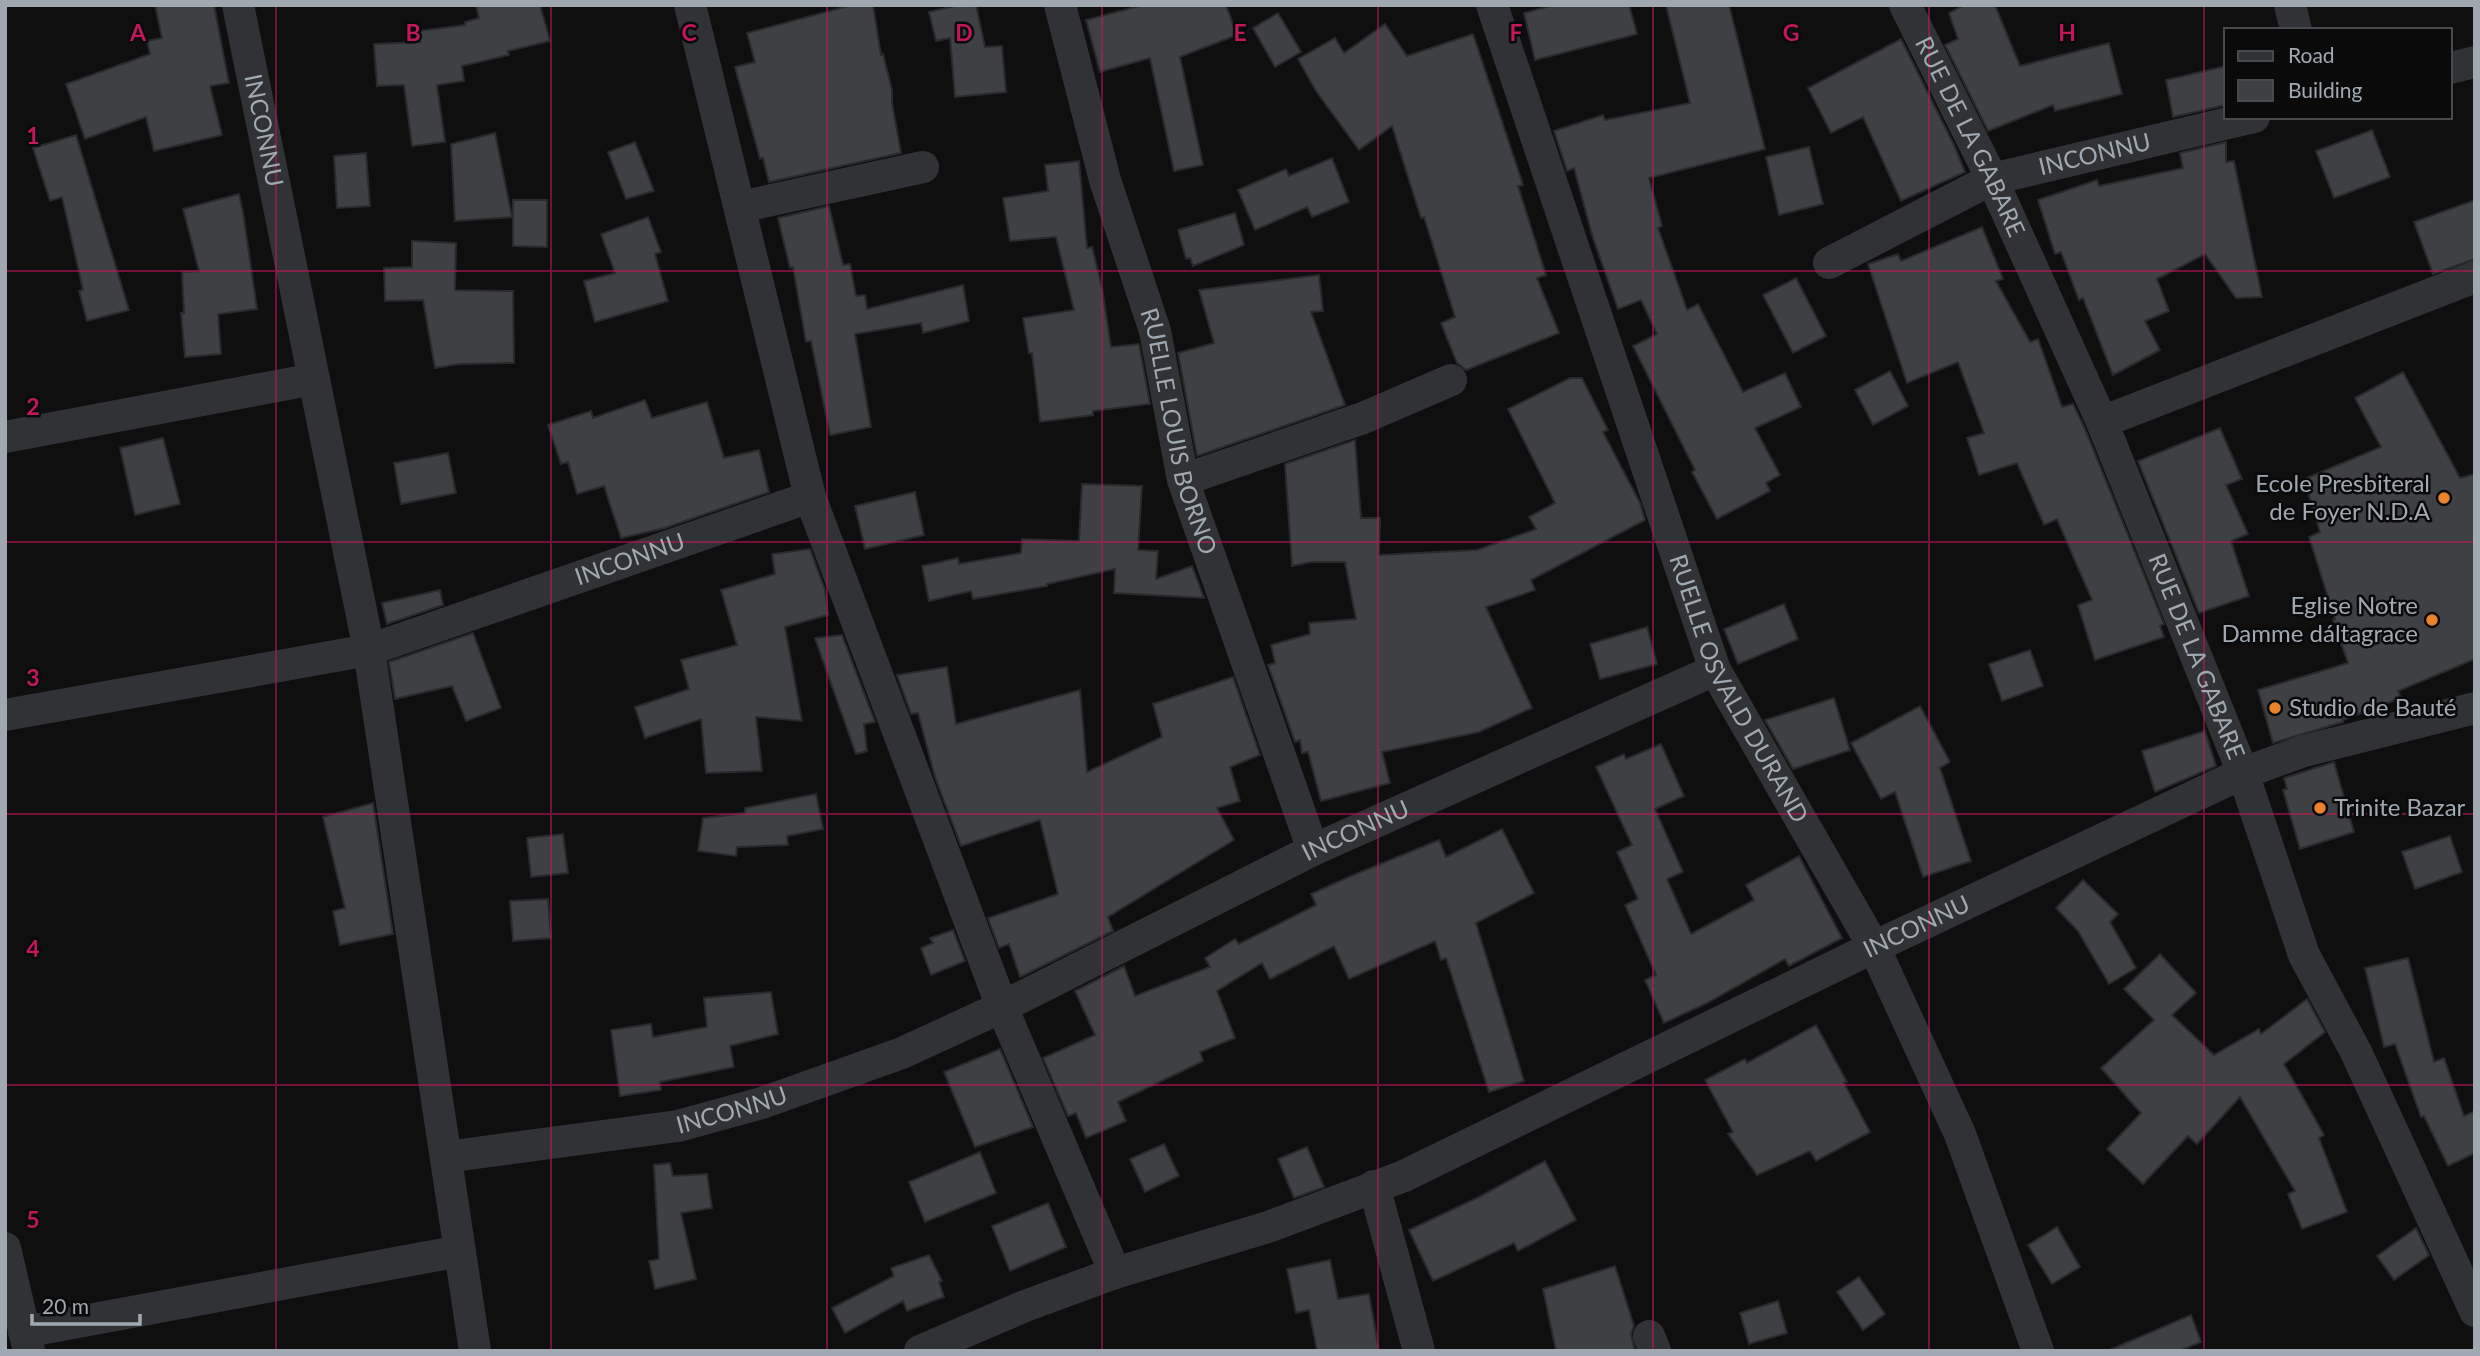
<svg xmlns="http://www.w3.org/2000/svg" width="2480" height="1356" font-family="Lato,sans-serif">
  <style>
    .building { fill: #3e4043; stroke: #292a2c; stroke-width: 2 }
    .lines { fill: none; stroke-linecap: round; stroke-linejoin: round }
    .street { stroke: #303235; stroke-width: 32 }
    .grid { fill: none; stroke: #c2185b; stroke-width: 2; stroke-opacity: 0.55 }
    .poi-dot { fill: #eb822c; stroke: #0a0a0b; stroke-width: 2.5 }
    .labels { text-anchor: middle; stroke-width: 5; stroke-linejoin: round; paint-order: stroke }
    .street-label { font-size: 24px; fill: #a0a9b1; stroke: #0a0a0b }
    .poi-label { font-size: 24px; fill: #a0a9b1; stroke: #0a0a0b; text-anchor: end }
    .grid-label { font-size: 23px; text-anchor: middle; font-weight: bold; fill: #c2185b; stroke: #0a0a0b; stroke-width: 5; stroke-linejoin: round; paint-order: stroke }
  </style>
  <rect width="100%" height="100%" fill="#0f0f10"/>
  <g class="building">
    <polygon points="155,5 214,5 229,83 210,86 222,135 154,151 146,117 85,139 66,84 150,54 147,41 162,38"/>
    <polygon points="476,5 540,5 550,41 508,51 509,55 462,66 464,81 437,85 445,142 412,146 404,85 377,86 374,44 420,42 418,31 465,25 465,22 479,18"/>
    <polygon points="852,5 873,5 881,55 883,54 892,90 892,103 901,153 769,182 763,158 760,159 735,67 755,62 747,33"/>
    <polygon points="959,5 976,5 985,47 1002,46 1006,92 955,97 950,38 936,41 929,12"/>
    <polygon points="1143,5 1226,5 1237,35 1180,57 1203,165 1174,171 1150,58 1100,72 1086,20"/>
    <polygon points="1554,5 1629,5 1637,34 1535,60 1524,13"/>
    <polygon points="1666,5 1729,5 1765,149 1649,178 1662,226 1658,228 1687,310 1698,304 1743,392 1785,373 1801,407 1755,428 1780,475 1766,483 1770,491 1717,519 1692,472 1695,470 1633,346 1657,334 1641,300 1618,309 1593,238 1574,168 1567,171 1554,131 1603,115 1605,120 1690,103"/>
    <polygon points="1964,5 1995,5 2020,66 2109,43 2122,94 2055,111 2053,105 1988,131 1945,45 1958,39 1949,13"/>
    <polygon points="1278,13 1301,52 1275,67 1253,28"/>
    <polygon points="1385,24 1407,56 1473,34 1523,185 1518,186 1546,275 1537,278 1559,333 1466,370 1457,363 1441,323 1455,317 1424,217 1421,218 1392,126 1359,150 1316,91 1298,59 1335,38 1344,53"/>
    <polygon points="1901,39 1954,145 1965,172 1901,201 1863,117 1831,133 1808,88"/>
    <polygon points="2226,66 2226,105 2173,117 2166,80"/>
    <polygon points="2372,130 2390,177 2334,198 2316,151"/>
    <polygon points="495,133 512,217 455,221 451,144"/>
    <polygon points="76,135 129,310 87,321 79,291 83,290 62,197 50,201 33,148"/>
    <polygon points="635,142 654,191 626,199 608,152"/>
    <polygon points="2226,142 2226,162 2234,161 2262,297 2236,298 2205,254 2157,279 2169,311 2145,321 2160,350 2113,375 2083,298 2079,300 2061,252 2055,254 2038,200 2097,180 2099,186 2183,168 2180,153"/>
    <polygon points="1809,147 1823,204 1779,215 1766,157"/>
    <polygon points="366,153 370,206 337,208 334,156"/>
    <polygon points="1332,158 1349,202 1312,217 1307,207 1255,230 1238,190 1286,169 1289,176"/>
    <polygon points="1079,161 1087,248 1092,247 1102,288 1111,347 1139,344 1150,404 1093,411 1093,415 1040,422 1032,353 1029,353 1023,318 1074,310 1056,237 1010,241 1003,198 1048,191 1045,165"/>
    <polygon points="239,194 243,212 257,309 218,314 221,354 185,357 181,313 184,313 182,272 199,271 183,209"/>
    <polygon points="513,200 547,200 547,247 513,246"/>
    <polygon points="2475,200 2475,259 2433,274 2414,222"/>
    <polygon points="829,206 843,265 850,264 856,296 865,295 867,309 963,285 969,321 923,333 921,323 855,334 871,427 830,435 811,341 806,342 793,267 790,268 778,218"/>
    <polygon points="1235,213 1244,245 1193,266 1190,258 1186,259 1178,230"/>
    <polygon points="648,217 661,252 655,254 668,301 595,322 584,281 615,273 601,234"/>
    <polygon points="1982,227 2003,279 1996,281 2030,342 2038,339 2062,407 2073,404 2085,429 2164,624 2160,626 2164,637 2095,660 2078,605 2092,600 2057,519 2044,525 2017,463 1979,475 1967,438 1984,433 1958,362 1907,383 1868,264 1898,254 1901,261"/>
    <polygon points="412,241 456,243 455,290 513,291 514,363 459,364 435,368 423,300 385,301 384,268 412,267"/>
    <polygon points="1319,275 1323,311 1311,312 1345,405 1197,456 1178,353 1214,343 1199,290"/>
    <polygon points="1796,278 1826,336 1793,353 1763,295"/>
    <polygon points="1890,371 1908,406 1873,425 1855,390"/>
    <polygon points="2403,372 2460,478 2475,474 2475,659 2398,691 2401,698 2343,720 2343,722 2273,743 2258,690 2348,663 2333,620 2335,619 2309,537 2320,532 2304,479 2381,447 2355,398"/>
    <polygon points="1570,378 1582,378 1608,430 1603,432 1640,503 1645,520 1531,580 1535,590 1486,607 1532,708 1479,732 1382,752 1390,783 1321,801 1308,752 1302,753 1300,740 1295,742 1268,665 1275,663 1271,645 1310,634 1309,623 1356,619 1345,562 1311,562 1292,566 1285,464 1355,440 1361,518 1380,518 1379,555 1477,550 1536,529 1529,517 1555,503 1508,409"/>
    <polygon points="645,400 652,418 707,402 724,458 759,450 769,492 665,528 621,538 604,486 577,494 568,462 561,464 548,425 591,411 593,418"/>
    <polygon points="2220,428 2242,479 2226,485 2248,534 2231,541 2249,596 2199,613 2138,461"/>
    <polygon points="163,438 180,504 135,515 120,448"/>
    <polygon points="448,453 456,493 401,504 394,463"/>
    <polygon points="1082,484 1142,486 1138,550 1158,551 1156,579 1192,566 1204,598 1114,593 1115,569 1047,584 1047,586 973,599 971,591 929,601 922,566 958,558 959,564 1021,553 1022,539 1079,541"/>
    <polygon points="915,492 924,535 865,549 855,506"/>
    <polygon points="810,549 825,590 828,615 785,627 802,721 756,717 762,771 706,773 701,719 645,738 635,707 689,689 681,660 737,645 721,590 775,574 772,554"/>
    <polygon points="440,590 443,605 387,624 382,603"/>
    <polygon points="1784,604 1798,639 1738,664 1724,629"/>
    <polygon points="1647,627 1657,664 1600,679 1590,644"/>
    <polygon points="473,633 501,708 466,721 452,686 395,699 389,662"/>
    <polygon points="842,635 875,722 864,724 867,751 856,754 815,638"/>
    <polygon points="2030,650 2043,686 2002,701 1989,664"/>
    <polygon points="947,667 956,724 1080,690 1087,772 1162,737 1153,704 1233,677 1260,755 1230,767 1240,801 1217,808 1234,840 1108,917 1113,931 1020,977 1009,944 999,948 988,918 1058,894 1040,820 961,846 935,777 918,713 911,714 897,675"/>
    <polygon points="1834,698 1850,750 1793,769 1765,720"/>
    <polygon points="1920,706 1950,762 1940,768 1971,861 1923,877 1895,792 1881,799 1851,743"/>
    <polygon points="2205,731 2216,766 2155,792 2142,751"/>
    <polygon points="1661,744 1684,796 1655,809 1683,872 1667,879 1691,934 1754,900 1746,885 1799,856 1842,938 1789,966 1785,959 1707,1003 1664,1023 1645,980 1656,975 1625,905 1638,899 1617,852 1632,845 1596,767 1624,754 1626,759"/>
    <polygon points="2334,762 2354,832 2300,849 2283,790 2287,789 2284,778"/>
    <polygon points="816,794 823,829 787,836 788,845 737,847 736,856 698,851 703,818 745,813 745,808"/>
    <polygon points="373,803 393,934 340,945 333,911 345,908 323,817"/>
    <polygon points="1502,829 1534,893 1476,923 1524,1081 1489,1092 1446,958 1441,960 1435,941 1349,979 1334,946 1270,979 1262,963 1217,991 1235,1038 1200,1052 1203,1061 1118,1102 1126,1121 1086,1138 1076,1113 1068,1116 1043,1058 1095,1035 1075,991 1124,966 1135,996 1210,967 1205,958 1235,939 1239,944 1316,905 1311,894 1351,876 1439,840 1446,857"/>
    <polygon points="563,834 568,873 531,877 527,838"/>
    <polygon points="2450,836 2462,872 2415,889 2402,852"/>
    <polygon points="2083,880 2118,914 2110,922 2136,968 2109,984 2078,931 2056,908"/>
    <polygon points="548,899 551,938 513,941 510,901"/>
    <polygon points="953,930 965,961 931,975 921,948 933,943 930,938"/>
    <polygon points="2160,954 2196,993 2172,1015 2214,1055 2259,1029 2261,1034 2307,999 2325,1032 2284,1064 2324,1135 2319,1138 2347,1212 2302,1229 2288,1194 2295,1191 2240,1097 2197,1144 2188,1136 2143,1184 2107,1149 2141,1113 2101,1068 2154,1020 2124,989"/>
    <polygon points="2408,958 2434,1062 2444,1058 2464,1116 2475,1111 2475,1153 2448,1166 2424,1116 2421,1117 2395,1044 2384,1047 2365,968"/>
    <polygon points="771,992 778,1034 730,1046 734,1067 660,1082 661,1090 620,1096 611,1030 651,1024 653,1037 707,1027 704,998"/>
    <polygon points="1816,1025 1847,1082 1844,1083 1870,1132 1816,1161 1810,1151 1757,1175 1728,1134 1733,1132 1705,1080 1745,1059 1747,1063"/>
    <polygon points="1000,1049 1033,1127 975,1147 944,1072"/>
    <polygon points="1164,1144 1179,1176 1145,1192 1130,1159"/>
    <polygon points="1307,1147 1324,1187 1294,1198 1278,1159"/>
    <polygon points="980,1152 996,1193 925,1222 909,1182"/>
    <polygon points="1545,1161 1576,1220 1518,1251 1514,1243 1433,1281 1409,1230 1479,1197"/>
    <polygon points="670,1163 673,1176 707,1174 712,1208 681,1213 696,1279 655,1289 649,1261 659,1259 654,1165"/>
    <polygon points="1048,1203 1066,1247 1010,1271 992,1226"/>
    <polygon points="2057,1227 2080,1267 2052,1284 2028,1245"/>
    <polygon points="2416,1228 2429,1255 2394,1280 2377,1256"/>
    <polygon points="929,1255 942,1281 939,1282 944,1297 907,1311 903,1301 845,1333 832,1308 894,1276 891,1268"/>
    <polygon points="1330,1260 1338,1299 1369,1294 1379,1351 1317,1351 1309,1310 1296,1313 1287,1269"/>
    <polygon points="1615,1266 1634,1326 1631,1334 1635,1351 1556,1351 1543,1289"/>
    <polygon points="1859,1277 1885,1314 1863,1330 1837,1292"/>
    <polygon points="1778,1301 1787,1333 1749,1344 1740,1313"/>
    <polygon points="2191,1315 2201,1342 2179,1351 2107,1351"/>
  </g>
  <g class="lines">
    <g class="street">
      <path id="s1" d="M 238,5 L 369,650 L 475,1351"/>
      <polyline points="690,5 810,497 1002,1007 1115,1273"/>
      <path id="s2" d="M 1060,5 L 1105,180 L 1155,331 L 1183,480 L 1313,850"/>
      <path id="s3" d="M 1492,5 L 1715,670 L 1874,947 L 1960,1134 L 2038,1351"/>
      <path id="s4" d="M 1905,5 L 1992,179 L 2102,422 L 2243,773 L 2304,955 L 2356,1052 L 2475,1311"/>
      <polyline points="2290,5 2296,30"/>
      <polyline points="2450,68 2475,62"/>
      <polyline points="740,207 923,167"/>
      <path id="s5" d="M 1829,263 L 1992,179 L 2254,117"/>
      <polyline points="2102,422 2475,277"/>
      <polyline points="5,437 314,379"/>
      <polyline points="1183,480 1363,418 1451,380"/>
      <path id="s6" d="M 5,715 L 369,650 L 810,497"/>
      <path id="s7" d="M 446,1157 L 678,1126 L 762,1103 L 902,1053 L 1002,1007 L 1313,850 L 1715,670"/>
      <polyline points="1374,1186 1419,1351"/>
      <polyline points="5,1248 29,1351"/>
      <polyline points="24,1332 460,1251"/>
      <polyline points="1649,1336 1655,1351"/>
      <path id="s8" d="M 920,1351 L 1025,1306 L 1115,1273 L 1268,1227 L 1404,1176 L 1874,947 L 2243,773 L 2304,751 L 2475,708"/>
    </g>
  </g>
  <path class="grid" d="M 276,5 L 276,1351M 551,5 L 551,1351M 827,5 L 827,1351M 1102,5 L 1102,1351M 1378,5 L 1378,1351M 1653,5 L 1653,1351M 1929,5 L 1929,1351M 2204,5 L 2204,1351M 5,271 L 2475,271M 5,542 L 2475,542M 5,814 L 2475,814M 5,1085 L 2475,1085"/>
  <g class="poi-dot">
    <circle cx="2444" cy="498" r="7"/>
    <circle cx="2432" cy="620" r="7"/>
    <circle cx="2275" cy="708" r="7"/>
    <circle cx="2320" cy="808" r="7"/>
  </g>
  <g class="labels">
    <g class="street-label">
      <text dy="8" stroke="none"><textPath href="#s1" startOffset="128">INCONNU</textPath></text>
      <text dy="8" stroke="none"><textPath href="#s4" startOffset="147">RUE DE LA GABARE</textPath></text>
      <text dy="8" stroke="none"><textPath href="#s5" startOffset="289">INCONNU</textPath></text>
      <text dy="8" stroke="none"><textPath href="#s2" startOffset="443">RUELLE LOUIS BORNO</textPath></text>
      <text dy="8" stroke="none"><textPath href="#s6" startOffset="646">INCONNU</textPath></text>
      <text dy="8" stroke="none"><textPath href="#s4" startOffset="714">RUE DE LA GABARE</textPath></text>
      <text dy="8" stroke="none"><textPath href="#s3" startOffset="728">RUELLE OSVALD DURAND</textPath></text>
      <text dy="8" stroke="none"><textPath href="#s7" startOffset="975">INCONNU</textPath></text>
      <text dy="8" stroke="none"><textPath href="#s8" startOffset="1085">INCONNU</textPath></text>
      <text dy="8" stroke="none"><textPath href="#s7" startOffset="290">INCONNU</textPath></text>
    </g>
    <g class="poi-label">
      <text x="2430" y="492">Ecole Presbiteral<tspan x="2430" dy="28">de Foyer N.D.A</tspan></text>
      <text x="2418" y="614">Eglise Notre<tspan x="2418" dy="28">Damme dáltagrace</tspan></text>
      <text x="2289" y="716" text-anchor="start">Studio de Bauté</text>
      <text x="2334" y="816" text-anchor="start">Trinite Bazar</text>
    </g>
  </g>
  <g class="grid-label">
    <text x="138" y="41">A</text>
    <text x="413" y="41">B</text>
    <text x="689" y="41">C</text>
    <text x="964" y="41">D</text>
    <text x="1240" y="41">E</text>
    <text x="1516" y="41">F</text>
    <text x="1791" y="41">G</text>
    <text x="2067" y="41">H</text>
    <text x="33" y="144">1</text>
    <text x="33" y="415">2</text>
    <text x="33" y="686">3</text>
    <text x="33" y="957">4</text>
    <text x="33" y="1228">5</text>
  </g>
  <rect width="2480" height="1356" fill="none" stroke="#a0a9b1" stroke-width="14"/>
  <rect x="2224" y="28" width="228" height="91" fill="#0a0a0b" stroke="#464a4d" stroke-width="2"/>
  <rect x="2238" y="51" width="35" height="10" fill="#303235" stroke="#464a4d" stroke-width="2"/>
  <text x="2288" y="63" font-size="21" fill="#a0a9b1">Road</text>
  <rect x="2238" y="80" width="35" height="21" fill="#3e4043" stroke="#464a4d" stroke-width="2"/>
  <text x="2288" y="98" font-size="21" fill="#a0a9b1">Building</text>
  <path d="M32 1314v10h108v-10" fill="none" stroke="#a0a9b1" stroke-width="3.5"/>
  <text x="42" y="1314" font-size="21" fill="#a0a9b1" stroke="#0a0a0b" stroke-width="5" paint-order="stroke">20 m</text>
</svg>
